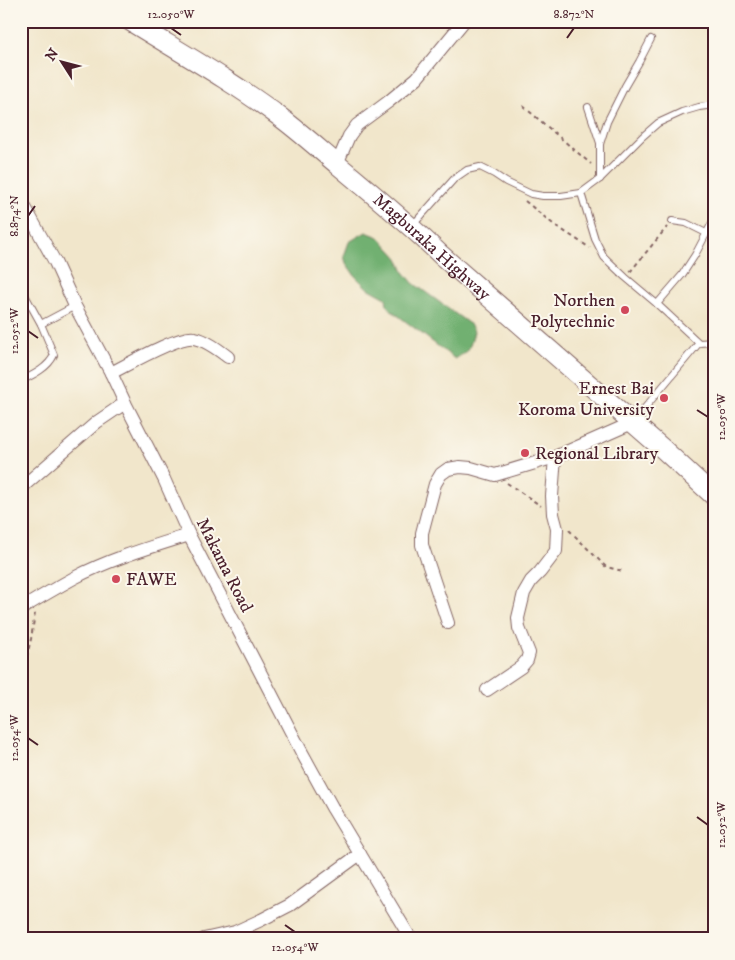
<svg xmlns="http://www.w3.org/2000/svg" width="735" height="960" font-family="'IM FELL DW Pica',serif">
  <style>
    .forest { fill: #71b071; stroke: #5e684e }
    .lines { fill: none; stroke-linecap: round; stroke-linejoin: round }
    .service-casing { stroke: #846563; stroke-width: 8 }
    .minor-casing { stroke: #846563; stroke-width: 14 }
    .primary-casing { stroke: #846563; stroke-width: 21 }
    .path { stroke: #846563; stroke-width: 2; stroke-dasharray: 4 4; stroke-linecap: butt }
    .service { stroke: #fff; stroke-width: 6 }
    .minor { stroke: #fff; stroke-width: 12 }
    .primary { stroke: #fff; stroke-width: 19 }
    .ticks { fill: none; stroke: #4a1f2b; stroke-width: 2 }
    .poi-dot { fill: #d1495b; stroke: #fbf7ec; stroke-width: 2 }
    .labels { text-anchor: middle; stroke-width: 4; stroke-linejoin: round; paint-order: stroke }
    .street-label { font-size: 18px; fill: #4a1f2b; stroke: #fbf7ec }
    .poi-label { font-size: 18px; fill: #4a1f2b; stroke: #fbf7ec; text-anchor: end }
    .neatline { fill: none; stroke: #4a1f2b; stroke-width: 2 }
    .ticks-label { font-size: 12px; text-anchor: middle; fill: #4a1f2b }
  </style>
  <rect width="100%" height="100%" fill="#fbf7ec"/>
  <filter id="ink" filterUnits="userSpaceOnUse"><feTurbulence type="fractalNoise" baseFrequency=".02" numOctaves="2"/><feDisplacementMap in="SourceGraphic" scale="10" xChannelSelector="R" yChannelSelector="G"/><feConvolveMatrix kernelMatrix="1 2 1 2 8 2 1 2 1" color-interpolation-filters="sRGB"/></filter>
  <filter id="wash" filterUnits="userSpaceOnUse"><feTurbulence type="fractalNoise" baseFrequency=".0096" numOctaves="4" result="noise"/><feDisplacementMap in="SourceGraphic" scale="20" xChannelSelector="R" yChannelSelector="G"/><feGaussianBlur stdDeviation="1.12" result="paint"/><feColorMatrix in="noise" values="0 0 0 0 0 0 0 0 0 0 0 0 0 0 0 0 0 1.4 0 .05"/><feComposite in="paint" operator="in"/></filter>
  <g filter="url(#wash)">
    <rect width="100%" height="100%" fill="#f1e6cb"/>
    <path class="forest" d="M 366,232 L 379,237 L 398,258 L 404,272 L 413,283 L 471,325 L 474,331 C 470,348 470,350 455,359 L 392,311 L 387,305 L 386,298 L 366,287 L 355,276 L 346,263 L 344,256 L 349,242 Z"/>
  </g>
  <g filter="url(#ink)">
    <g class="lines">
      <g class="service-casing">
        <g id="service">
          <polyline points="588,107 600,143"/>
          <polyline points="600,179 600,144 607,122 625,86 639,62 651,39"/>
          <polyline points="581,193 595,239 604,257 625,277 657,304 699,343"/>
          <polyline points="672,221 686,223 706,233"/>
          <polyline points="412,226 454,179 467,170 480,167 494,174 506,182 531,194 543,196 561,196 581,193 600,179 642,137 658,123 682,112 699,107 714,105"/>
          <path d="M 21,288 L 41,324 L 54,355 C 48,368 33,375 21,381"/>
          <polyline points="657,304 682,275 695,255 714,219"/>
          <polyline points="41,324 75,306"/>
          <polyline points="633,422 699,343 714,342"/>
        </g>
      </g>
      <g class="minor-casing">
        <g id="minor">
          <polyline points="337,164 349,136 357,125 388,102 417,78 464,21"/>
          <polyline points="21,200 55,262 75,306 111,373 125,403 164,479 189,535 301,751 333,809 411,939"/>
          <path d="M 111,373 C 127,365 179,335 194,338 C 206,340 219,350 228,357"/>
          <polyline points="21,488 97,422 125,403"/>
          <path d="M 21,609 C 38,598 56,588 74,578 C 110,559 151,547 189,535"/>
          <polyline points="448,623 422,545 422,533 435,484 441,474 448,469 460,467 471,468 495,475 555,457 632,423"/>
          <polyline points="487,690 521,667 527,660 529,653 519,628 518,618 524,593 531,581 540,572 556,551 557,529 553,514 552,496 555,457"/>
          <polyline points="21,933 25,939"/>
          <polyline points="204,939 235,932 261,920 290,905 360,854"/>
        </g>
      </g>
      <g class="primary-casing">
        <g id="primary">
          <path id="s1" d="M 130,21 C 180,52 232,81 280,117 C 300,132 319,149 338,165 C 373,194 408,223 441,255 L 663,449 L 714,496"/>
        </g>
      </g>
      <g class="path">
        <polyline points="523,106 591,164"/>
        <polyline points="525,201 553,224 590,248"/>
        <polyline points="630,272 667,227"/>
        <polyline points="507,483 541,506"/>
        <polyline points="569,530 606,567 623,571"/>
        <polyline points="21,680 31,639 35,613"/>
      </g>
      <use href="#service" class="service"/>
      <use href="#minor" class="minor"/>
      <use href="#primary" class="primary"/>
    </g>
  </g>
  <path class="ticks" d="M 171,28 L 181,35M 567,38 L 574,28M 28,216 L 35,206M 28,331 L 38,338M 697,410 L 708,417M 28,738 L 38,745M 697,817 L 708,825M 285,925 L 295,932"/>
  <g class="poi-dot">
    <circle cx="625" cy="310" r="5"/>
    <circle cx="664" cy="398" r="5"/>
    <circle cx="525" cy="453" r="5"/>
    <circle cx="116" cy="579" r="5"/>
  </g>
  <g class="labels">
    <g class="street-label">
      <text dy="6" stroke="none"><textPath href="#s1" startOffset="378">Magburaka Highway</textPath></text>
      <text transform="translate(225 565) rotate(63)" y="6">Makama Road</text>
    </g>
    <g class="poi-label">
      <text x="615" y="306">Northen<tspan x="615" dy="21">Polytechnic</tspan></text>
      <text x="654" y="394">Ernest Bai<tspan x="654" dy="21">Koroma University</tspan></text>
      <text x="535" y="459" text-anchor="start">Regional Library</text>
      <text x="126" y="585" text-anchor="start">FAWE</text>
    </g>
  </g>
  <rect width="735" height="960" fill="none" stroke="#fbf7ec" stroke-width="55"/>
  <g transform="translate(62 62) rotate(306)" stroke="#fbf7ec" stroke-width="4" paint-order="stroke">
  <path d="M0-4L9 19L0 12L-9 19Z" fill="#4a1f2b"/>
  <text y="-8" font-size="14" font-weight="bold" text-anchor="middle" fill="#4a1f2b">N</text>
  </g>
  <rect x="28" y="28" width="680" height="904" class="neatline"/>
  <g class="ticks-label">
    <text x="171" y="18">12.050°W</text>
    <text x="574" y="18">8.872°N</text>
    <text transform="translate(14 216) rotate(-90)" y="4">8.874°N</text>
    <text transform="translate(14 331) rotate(-90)" y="4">12.052°W</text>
    <text transform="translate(721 417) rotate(-90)" y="4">12.050°W</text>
    <text transform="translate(14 738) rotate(-90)" y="4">12.054°W</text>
    <text transform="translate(721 825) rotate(-90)" y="4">12.052°W</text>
    <text x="295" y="951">12.054°W</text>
  </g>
</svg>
